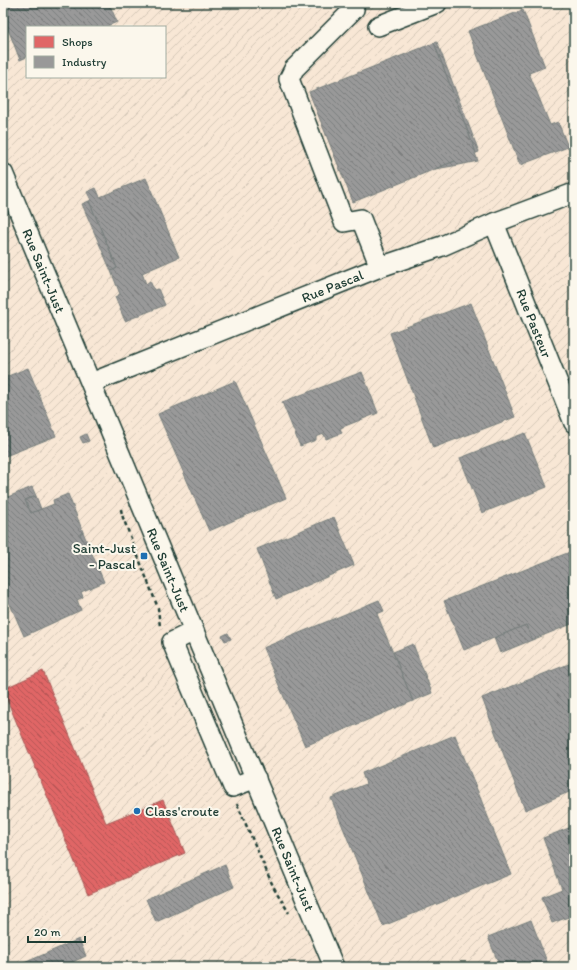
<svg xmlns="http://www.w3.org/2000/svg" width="577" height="970" font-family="Itim,sans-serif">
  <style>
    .industrial { fill: url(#industrial-furrows); fill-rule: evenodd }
    .shops { fill: url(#shops-back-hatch); stroke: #a65a57 }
    .industry { fill: url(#industry-back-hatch); stroke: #747d7b }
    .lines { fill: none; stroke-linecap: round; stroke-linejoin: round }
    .minor-casing { stroke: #1f3d34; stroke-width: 22 }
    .path { stroke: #1f3d34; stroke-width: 2.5; stroke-dasharray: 4 3; stroke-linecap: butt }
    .minor { stroke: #fbf7ec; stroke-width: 19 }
    .poi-dot { fill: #1f6fb2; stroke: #fbf7ec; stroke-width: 1.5 }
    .labels { text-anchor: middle; stroke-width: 4; stroke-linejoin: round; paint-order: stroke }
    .street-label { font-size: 14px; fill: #1f3d34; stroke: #fbf7ec }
    .poi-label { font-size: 14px; fill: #1f3d34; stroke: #fbf7ec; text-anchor: end }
  </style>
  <defs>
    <pattern id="industrial-furrows" width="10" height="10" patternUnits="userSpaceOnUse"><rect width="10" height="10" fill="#f8e7d5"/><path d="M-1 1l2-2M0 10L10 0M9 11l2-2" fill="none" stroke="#d4c7b7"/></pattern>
    <pattern id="shops-back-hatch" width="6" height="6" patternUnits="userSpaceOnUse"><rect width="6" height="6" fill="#e06666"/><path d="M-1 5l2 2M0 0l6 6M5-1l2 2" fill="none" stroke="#b55555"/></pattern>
    <pattern id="industry-back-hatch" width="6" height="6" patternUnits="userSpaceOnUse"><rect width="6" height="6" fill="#999"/><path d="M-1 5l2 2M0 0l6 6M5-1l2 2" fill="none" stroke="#7c7e7e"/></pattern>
  </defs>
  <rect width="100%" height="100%" fill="#fbf7ec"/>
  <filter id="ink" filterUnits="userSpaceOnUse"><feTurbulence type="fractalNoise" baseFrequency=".025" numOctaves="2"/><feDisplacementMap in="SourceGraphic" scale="8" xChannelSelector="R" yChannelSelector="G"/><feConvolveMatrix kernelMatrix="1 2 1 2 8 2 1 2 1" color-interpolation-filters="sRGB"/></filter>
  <g filter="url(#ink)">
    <path class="industrial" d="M 3,3 L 574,3 L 574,967 L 3,967 ZM 27,27 L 165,27 L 165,77 L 27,77 Z"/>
    <polygon class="shops" points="43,671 106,823 163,800 185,853 88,894 3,690 3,689"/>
    <g class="industry">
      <polygon points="8,3 109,3 117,22 105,27 27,27 27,57 20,60 3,16 3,5"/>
      <polygon points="259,3 274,3 261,8"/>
      <polygon points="292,3 306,3 294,8"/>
      <polygon points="523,10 545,67 529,73 550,125 558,122 568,147 520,165 468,31"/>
      <polygon points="437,42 479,152 476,153 434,43"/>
      <polygon points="434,43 476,153 475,153 478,161 459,165 455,161 353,202 309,92"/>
      <polygon points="455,161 459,165 435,169"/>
      <polygon points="146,178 179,257 142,273 146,284 150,281 154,290 158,289 165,305 125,321 115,297 120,294 111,271 117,268 89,201 91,200 87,192 96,188 100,197"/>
      <polygon points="89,201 117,268 111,271 82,204"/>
      <polygon points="471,303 515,417 433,448 390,333"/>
      <polygon points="28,368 56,436 3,457 3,378"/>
      <polygon points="362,372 378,413 340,428 342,433 326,439 324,434 316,437 316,440 300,446 282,402"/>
      <polygon points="235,381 286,498 209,531 158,414"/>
      <polygon points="525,433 547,487 482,513 460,458"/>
      <polygon points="86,434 89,441 83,443 80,437"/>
      <polygon points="32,487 36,496 25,500 31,513 54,504 53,500 68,494 83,532 80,534 84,543 87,542 104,582 81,592 83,597 77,600 81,610 24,636 3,588 3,499"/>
      <polygon points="36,496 41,509 31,513 25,500"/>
      <polygon points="334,517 354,565 276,599 257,549"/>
      <polygon points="83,532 87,542 84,543 80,534"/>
      <polygon points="570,552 574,560 574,623 532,640 526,625 464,650 444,601"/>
      <polygon points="379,600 384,611 377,614 413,701 305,746 263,648"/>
      <polygon points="526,625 532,640 500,653 494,638"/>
      <polygon points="228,633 231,639 225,641 222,636"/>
      <polygon points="413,644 432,693 413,701 393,652"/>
      <polygon points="574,662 574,790 525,810 482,698"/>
      <polygon points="455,735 511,874 383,926 331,798 366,784 362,773"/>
      <polygon points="574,826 574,915 552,923 542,897 562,889 543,838"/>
      <polygon points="225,865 234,887 156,922 146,899"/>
      <polygon points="531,920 549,967 500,967 488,937"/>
      <polygon points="79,939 86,956 61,967 15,967"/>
    </g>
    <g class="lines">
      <g class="minor-casing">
        <g id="minor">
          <polyline points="351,3 354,9 294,69 289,79 344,222 361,219 380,267"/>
          <polyline points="378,26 437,3"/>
          <path id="s1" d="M 3,173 L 334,967"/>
          <path id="s2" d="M 494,223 L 574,423"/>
          <path id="s3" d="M 91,383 L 380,267 L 442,246 L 494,223 L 574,193"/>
          <polyline points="194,631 172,642 233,787 256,778"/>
        </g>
      </g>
      <g class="path">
        <polyline points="121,509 122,515 158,608 160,627"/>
        <polyline points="237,804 273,886 289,913"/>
      </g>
      <use href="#minor" class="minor"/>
    </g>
  </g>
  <g class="poi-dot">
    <rect x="140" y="552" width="8" height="8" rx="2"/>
    <circle cx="137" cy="811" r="4"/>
  </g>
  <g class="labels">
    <g class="street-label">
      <text dy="5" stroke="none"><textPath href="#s1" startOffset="106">Rue Saint-Just</textPath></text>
      <text dy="5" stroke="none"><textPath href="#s3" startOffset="260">Rue Pascal</textPath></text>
      <text dy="5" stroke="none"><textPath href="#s2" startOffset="108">Rue Pasteur</textPath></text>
      <text dy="5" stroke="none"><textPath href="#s1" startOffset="430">Rue Saint-Just</textPath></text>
      <text dy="5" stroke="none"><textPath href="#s1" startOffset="754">Rue Saint-Just</textPath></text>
    </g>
    <g class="poi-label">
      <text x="136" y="553">Saint-Just<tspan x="136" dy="16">- Pascal</tspan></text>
      <text x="145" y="816" text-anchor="start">Class'croute</text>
    </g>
  </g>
  <rect width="577" height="970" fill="none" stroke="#fbf7ec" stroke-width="16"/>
  <rect x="8" y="8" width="561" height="954" fill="none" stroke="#1f3d34" stroke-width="1.5" filter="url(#ink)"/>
  <rect x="26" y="26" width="140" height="52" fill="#fbf7ec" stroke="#a3ada2"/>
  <rect x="34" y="36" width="20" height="12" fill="#e06666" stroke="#a3ada2"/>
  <text x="62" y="46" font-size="12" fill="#1f3d34">Shops</text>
  <rect x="34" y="56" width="20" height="12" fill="#999999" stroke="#a3ada2"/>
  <text x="62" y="66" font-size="12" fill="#1f3d34">Industry</text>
  <path d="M28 936v6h57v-6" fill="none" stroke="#1f3d34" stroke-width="2"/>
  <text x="34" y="936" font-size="12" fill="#1f3d34" stroke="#fbf7ec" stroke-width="3" paint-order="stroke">20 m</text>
</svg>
